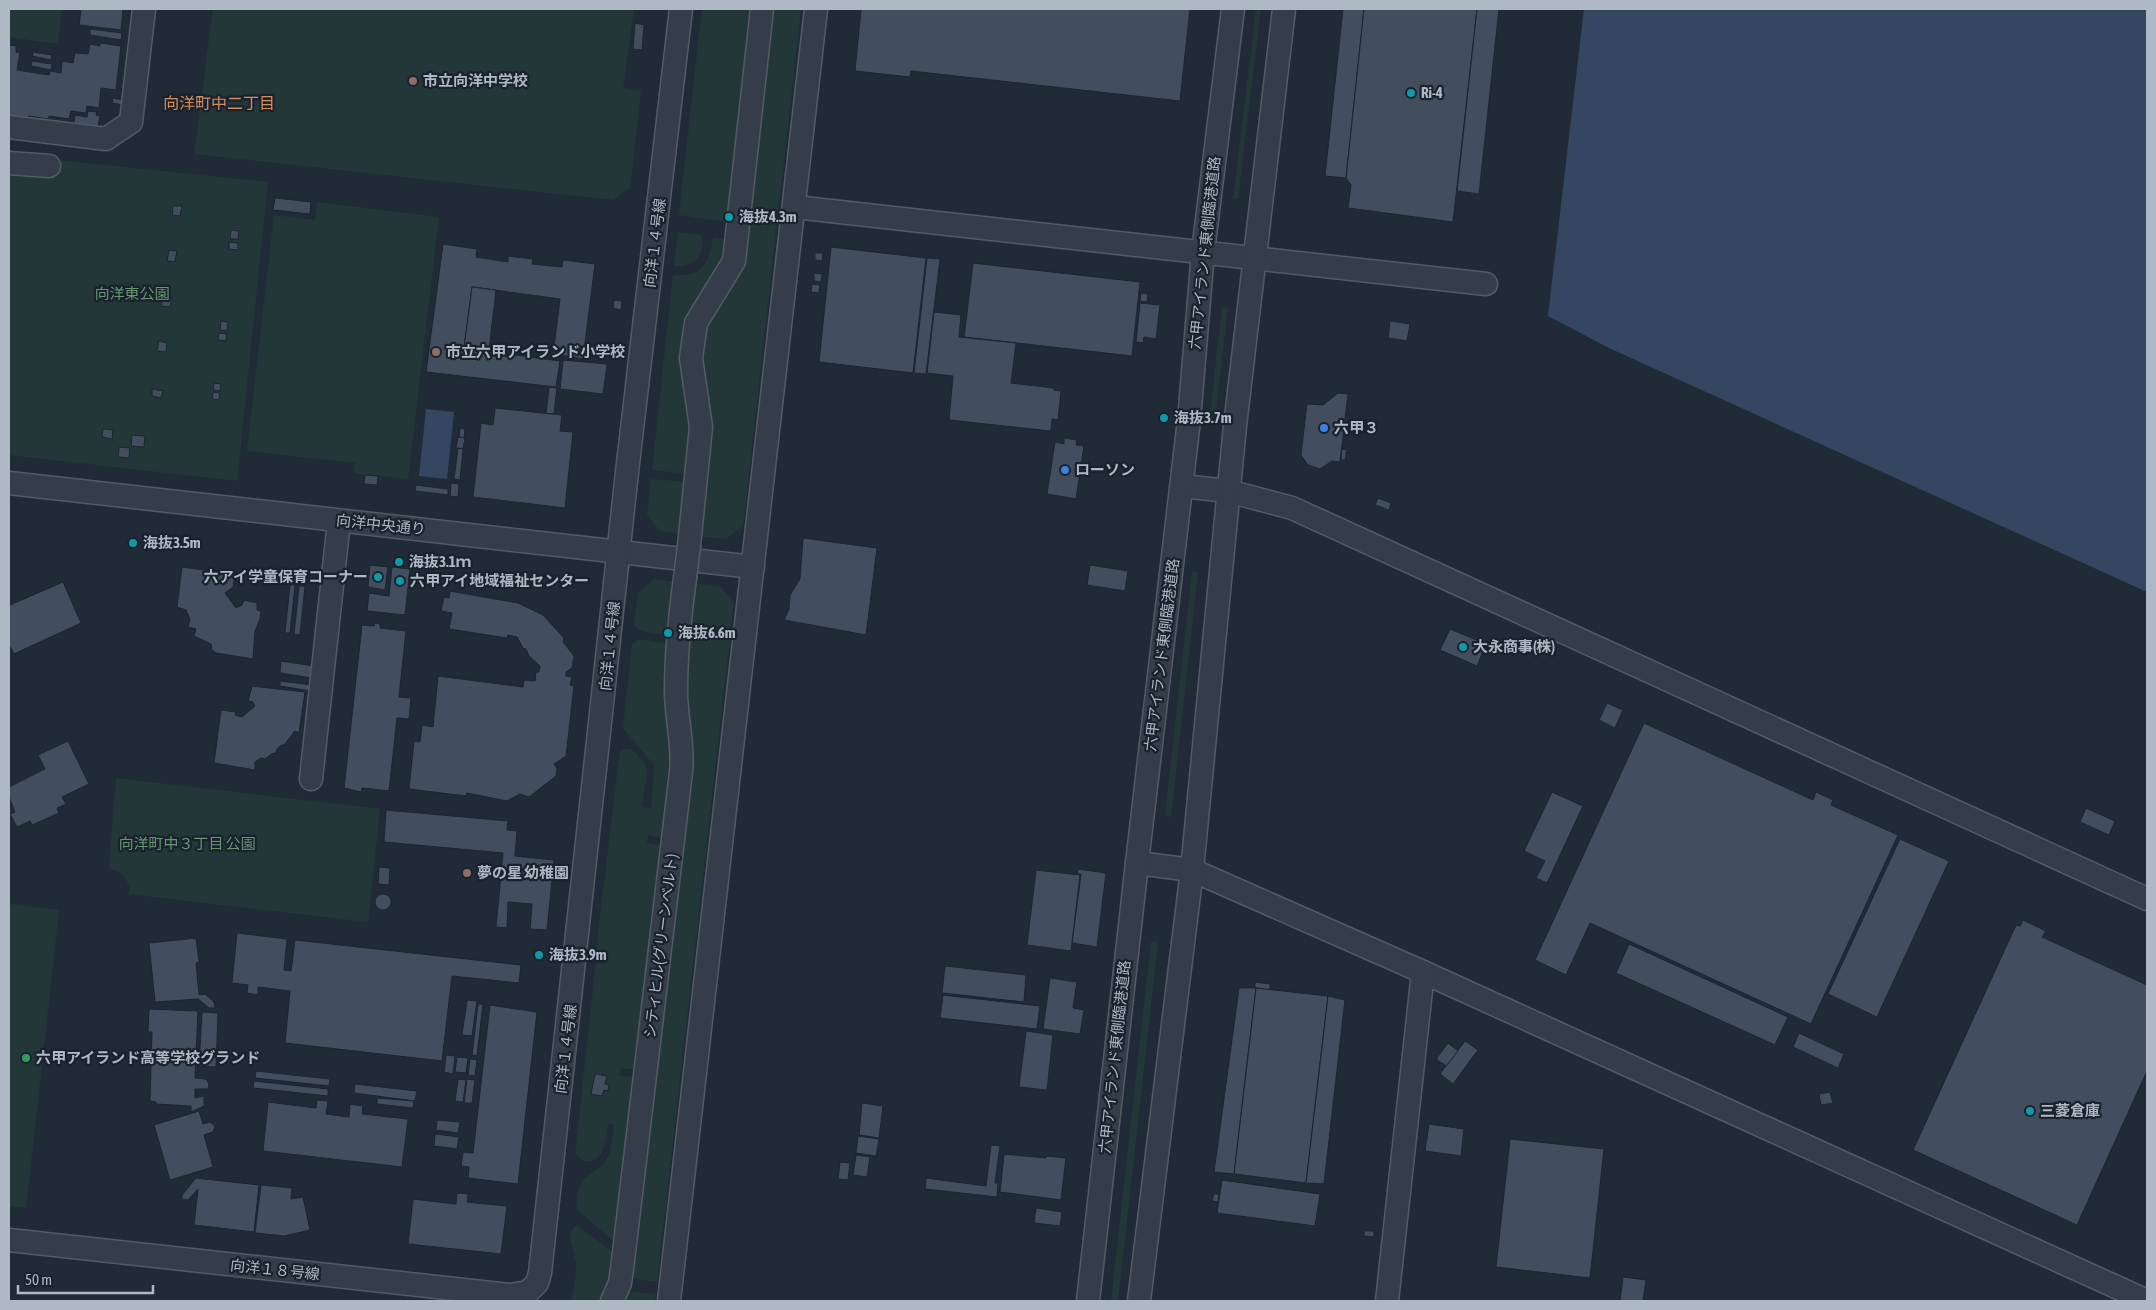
<svg xmlns="http://www.w3.org/2000/svg" width="2156" height="1310" font-family="'Asap Condensed','Noto Sans JP',sans-serif">
  <style>
    .green { fill: #233739 }
    .water { fill: #354760 }
    .building { fill: #424e5d; stroke: #1c242f }
    .lines { fill: none; stroke-linecap: round; stroke-linejoin: round }
    .minor-casing { stroke: #525b66; stroke-width: 25 }
    .minor { stroke: #343d49; stroke-width: 22 }
    .minor-bridge-casing { stroke: #525b66; stroke-width: 25; stroke-linecap: butt }
    .minor-bridge { stroke: #343d49; stroke-width: 22 }
    .education-dot { fill: #8d6e63; stroke: #1a222d; stroke-width: 2 }
    .culture-dot { fill: #0f9aa8; stroke: #1a222d; stroke-width: 2 }
    .shop-dot { fill: #3f7fe0; stroke: #1a222d; stroke-width: 2 }
    .leisure-dot { fill: #2e9e5b; stroke: #1a222d; stroke-width: 2 }
    .labels { text-anchor: middle; stroke-width: 4.5; stroke-linejoin: round; paint-order: stroke }
    .poi-label { font-size: 15px; font-weight: bold; fill: #afb8c5; stroke: #1a222d; text-anchor: start }
    .street-label { font-size: 15px; fill: #afb8c5; stroke: #1a222d }
    .park-label { font-size: 15px; fill: #669671; stroke: #1a222d }
    .neighbourhood-label { font-size: 16px; fill: #d38e5c; stroke: #1a222d }
  </style>
  <rect width="100%" height="100%" fill="#212b38"/>
  <g class="green">
    <polygon points="9,9 62,9 58,44 9,37"/>
    <polygon points="213,9 634,9 623,88 641,91 630,188 613,200 194,154"/>
    <polygon points="702,9 757,9 733,223 679,215"/>
    <polygon points="768,9 801,9 743,526 726,539 696,536 698,343 728,281"/>
    <polygon points="1256,9 1261,9 1238,199 1233,199"/>
    <polygon points="9,155 268,182 237,481 9,455"/>
    <polygon points="317,202 439,217 408,479 354,473 355,463 247,451 274,215 315,220"/>
    <path d="M 678,232 L 702,235 C 704,257 695,267 674,266 Z"/>
    <path d="M 715,238 L 731,240 L 730,252 L 697,306 L 695,417 L 690,474 L 652,470 L 673,275 C 702,277 708,265 713,239 Z"/>
    <polygon points="1222,307 1228,308 1215,418 1212,419 1210,416"/>
    <polygon points="651,479 689,482 683,534 660,531 647,514"/>
    <polygon points="1192,572 1198,572 1171,817 1165,816"/>
    <polygon points="654,579 678,582 670,636 641,631 634,625 638,593"/>
    <polygon points="690,583 720,587 734,602 657,1282 635,1279 630,1274 684,676"/>
    <path d="M 639,639 L 668,644 L 673,757 L 664,838 L 648,835 L 647,843 L 664,846 L 637,1070 L 621,1068 L 619,1076 L 635,1077 L 616,1243 L 576,1209 L 578,1191 L 583,1180 L 603,1165 L 610,1153 L 614,1125 L 608,1124 C 606,1138 605,1165 584,1161 L 575,1154 L 596,963 L 607,964 L 608,952 L 596,951 L 619,758 L 620,752 L 624,749 L 632,749 L 645,764 L 647,773 L 642,807 L 651,808 L 654,765 L 623,728 L 632,644 Z"/>
    <polygon points="116,778 380,809 368,922 128,894 130,887 123,874 109,868"/>
    <polygon points="9,904 59,910 26,1208 9,1206"/>
    <polygon points="1155,941 1158,943 1118,1301 1111,1301 1151,942"/>
    <path d="M 577,1225 L 615,1254 L 613,1274 L 604,1301 L 571,1301 C 574,1291 577,1273 576,1262 C 574,1251 564,1232 577,1225 Z"/>
    <polygon points="625,1291 656,1294 655,1301 619,1301"/>
  </g>
  <g class="water">
    <polygon points="1584,9 2147,9 2147,592 1609,348 1548,316"/>
    <polygon points="426,409 454,412 447,479 419,476"/>
  </g>
  <g class="building">
    <polygon points="81,9 123,9 121,30 79,25"/>
    <polygon points="861,9 1190,9 1180,101 911,71 910,77 855,71"/>
    <polygon points="1343,9 1364,9 1346,178 1325,176"/>
    <polygon points="1364,9 1477,9 1453,222 1348,208 1351,185 1346,178"/>
    <polygon points="1477,9 1499,9 1479,194 1457,191"/>
    <polygon points="635,23 644,25 642,50 633,49"/>
    <polygon points="90,29 122,33 121,40 90,35"/>
    <polygon points="100,43 121,46 116,90 101,88 99,108 87,106 86,113 71,111 69,119 49,116 48,119 28,116 28,119 9,121 9,45 16,46 16,52 20,53 17,70 49,75 50,71 61,73 62,61 73,63 75,53 88,54 90,44 100,46"/>
    <polygon points="33,52 52,55 51,60 32,56"/>
    <polygon points="32,61 52,64 51,70 31,66"/>
    <polygon points="113,98 124,100 123,105 112,103"/>
    <polygon points="88,111 97,112 96,115 100,116 97,132 73,127 75,115 87,117"/>
    <polygon points="275,198 311,202 310,214 273,210"/>
    <polygon points="173,206 182,206 180,216 172,215"/>
    <polygon points="231,230 239,231 238,239 230,239"/>
    <polygon points="229,242 238,243 238,250 229,249"/>
    <polygon points="443,244 477,249 476,257 508,262 508,256 533,259 532,264 562,267 563,260 595,264 583,359 553,354 560,299 472,287 464,348 560,361 556,387 426,372"/>
    <polygon points="831,247 926,258 913,373 819,362"/>
    <polygon points="169,250 177,251 175,262 167,261"/>
    <polygon points="815,253 823,253 822,261 815,260"/>
    <polygon points="927,258 940,259 926,374 914,373"/>
    <polygon points="973,263 1140,282 1132,356 964,337"/>
    <polygon points="814,273 822,274 821,282 814,281"/>
    <polygon points="812,284 820,285 819,293 811,292"/>
    <polygon points="472,287 496,290 489,351 464,348"/>
    <polygon points="1141,293 1148,294 1147,302 1140,301"/>
    <polygon points="163,296 172,297 170,307 161,306"/>
    <polygon points="614,300 622,301 621,310 613,308"/>
    <polygon points="1140,303 1160,305 1156,339 1144,337 1143,343 1136,342"/>
    <polygon points="934,312 961,315 959,337 1016,343 1011,383 1054,388 1054,390 1061,391 1058,420 1052,419 1051,431 949,420 953,376 927,373"/>
    <polygon points="221,321 228,322 227,331 220,330"/>
    <polygon points="1390,321 1410,324 1407,341 1388,338"/>
    <polygon points="219,333 227,334 226,341 218,340"/>
    <polygon points="159,341 167,343 166,352 157,351"/>
    <polygon points="563,360 607,364 603,394 560,389"/>
    <polygon points="214,383 221,384 220,391 213,390"/>
    <polygon points="549,387 557,388 554,414 546,414"/>
    <polygon points="152,389 163,391 161,398 152,396"/>
    <polygon points="213,392 220,393 219,400 212,399"/>
    <polygon points="1338,393 1348,394 1340,462 1332,461 1320,469 1308,465 1301,455 1307,404 1323,405"/>
    <polygon points="495,408 562,415 560,431 573,432 565,508 473,497 481,423 493,425"/>
    <polygon points="460,428 465,429 464,438 459,437"/>
    <polygon points="103,429 113,430 112,439 102,437"/>
    <polygon points="132,435 145,436 144,447 131,446"/>
    <polygon points="458,437 465,438 463,449 456,448"/>
    <polygon points="1064,438 1077,440 1076,445 1084,446 1076,499 1047,494 1055,442 1064,444"/>
    <polygon points="119,447 130,448 129,458 118,457"/>
    <polygon points="458,448 463,449 460,480 454,479"/>
    <polygon points="1342,449 1347,450 1345,460 1341,460"/>
    <polygon points="365,475 378,476 377,485 364,484"/>
    <polygon points="451,483 459,484 458,497 450,496"/>
    <polygon points="416,485 448,489 448,495 415,491"/>
    <polygon points="1378,498 1391,503 1389,510 1375,505"/>
    <polygon points="803,538 877,548 866,635 784,620 789,609 790,595 800,579"/>
    <polygon points="370,565 388,567 385,590 368,587"/>
    <polygon points="1090,565 1128,571 1125,591 1087,585"/>
    <polygon points="182,567 235,574 233,587 225,593 236,608 242,605 244,600 257,603 257,610 261,611 260,619 255,631 253,659 216,653 212,650 211,644 194,636 196,629 188,627 190,619 186,610 177,607"/>
    <polygon points="392,567 410,569 405,615 367,611 369,593 389,596"/>
    <polygon points="63,582 81,623 14,654 11,648 9,647 9,598 11,599 10,605"/>
    <polygon points="290,585 295,585 290,633 285,633"/>
    <polygon points="299,586 305,586 300,635 294,634"/>
    <polygon points="450,591 518,603 543,615 564,638 563,642 574,656 572,668 566,672 566,676 572,677 570,685 574,686 566,756 554,764 557,768 556,776 529,797 520,794 507,801 467,793 466,796 409,789 414,741 420,742 422,725 433,727 438,676 523,687 524,680 535,681 536,672 539,672 540,666 529,656 526,649 523,648 517,637 508,635 507,638 449,629 452,613 441,611 444,597 449,598"/>
    <polygon points="375,623 380,624 380,628 406,631 399,697 411,698 409,719 397,718 389,791 362,788 361,792 344,788 362,625 374,626"/>
    <polygon points="1450,629 1486,644 1477,666 1440,650"/>
    <polygon points="281,661 314,666 312,678 280,673"/>
    <polygon points="280,681 312,685 311,691 280,686"/>
    <polygon points="252,686 305,692 299,733 295,731 284,745 281,745 277,749 275,754 273,753 265,759 261,758 255,762 255,770 214,763 221,710 236,712 235,715 242,717 255,706 253,702 248,701"/>
    <polygon points="1607,703 1623,710 1615,728 1599,720"/>
    <polygon points="1644,723 1813,800 1816,792 1833,800 1831,805 1898,835 1811,1024 1590,923 1566,975 1535,960"/>
    <polygon points="68,741 89,784 62,797 66,804 57,808 59,813 32,825 30,821 17,827 10,814 15,812 9,797 9,787 45,769 38,755"/>
    <polygon points="1552,792 1583,806 1547,883 1536,878 1545,861 1524,851"/>
    <polygon points="2086,808 2115,821 2109,835 2080,822"/>
    <polygon points="386,810 508,821 507,830 517,831 515,856 554,860 547,930 530,929 532,904 508,902 507,928 496,927 503,853 384,842"/>
    <polygon points="1900,839 1949,861 1877,1017 1828,994"/>
    <polygon points="379,867 390,868 389,885 378,884"/>
    <polygon points="1078,869 1106,873 1097,947 1072,943 1081,874 1077,874"/>
    <polygon points="1036,870 1080,875 1071,951 1027,945"/>
    <circle cx="383" cy="902" r="8"/>
    <polygon points="2023,920 2046,931 2042,937 2147,985 2147,1071 2077,1225 1913,1150 2016,925 2020,926"/>
    <polygon points="237,933 287,939 284,970 291,971 295,940 521,965 519,983 452,976 442,1061 285,1043 290,991 258,987 258,995 247,993 248,985 232,983"/>
    <polygon points="196,938 199,962 196,963 199,995 205,994 214,1002 215,1008 209,1008 198,999 155,1002 149,943"/>
    <polygon points="1629,944 1788,1017 1775,1045 1616,973"/>
    <polygon points="945,966 1026,975 1024,1002 942,993"/>
    <polygon points="1050,978 1077,982 1073,1008 1084,1010 1080,1034 1043,1029"/>
    <polygon points="1255,982 1270,984 1270,990 1255,988"/>
    <polygon points="1239,988 1256,988 1234,1174 1214,1172"/>
    <polygon points="1256,988 1328,996 1306,1183 1234,1174"/>
    <polygon points="943,995 1040,1006 1037,1029 940,1018"/>
    <polygon points="1328,996 1345,1000 1324,1184 1306,1183"/>
    <polygon points="467,1000 477,1001 472,1036 462,1035"/>
    <polygon points="478,1004 483,1004 477,1056 472,1055"/>
    <polygon points="490,1005 537,1012 518,1184 468,1178 469,1167 461,1166 463,1152 473,1153"/>
    <polygon points="149,1009 198,1011 195,1078 206,1079 209,1084 208,1089 195,1089 195,1098 204,1096 204,1106 191,1112 191,1106 156,1104 156,1102 150,1101 152,1032 148,1032"/>
    <polygon points="202,1012 218,1013 216,1067 199,1066"/>
    <polygon points="1026,1031 1053,1035 1047,1090 1019,1087"/>
    <polygon points="1799,1033 1844,1054 1838,1068 1793,1047"/>
    <polygon points="1465,1041 1478,1050 1453,1084 1440,1074"/>
    <polygon points="1448,1043 1458,1051 1446,1066 1436,1059"/>
    <polygon points="446,1055 455,1056 453,1074 444,1072"/>
    <polygon points="457,1057 468,1058 466,1073 455,1072"/>
    <polygon points="470,1059 477,1060 475,1076 468,1075"/>
    <polygon points="256,1071 330,1079 329,1086 255,1078"/>
    <polygon points="595,1074 607,1076 605,1084 609,1085 608,1091 604,1090 602,1096 591,1094"/>
    <polygon points="458,1079 466,1080 463,1102 455,1101"/>
    <polygon points="467,1079 475,1080 472,1103 464,1103"/>
    <polygon points="254,1081 328,1089 328,1096 253,1088"/>
    <polygon points="355,1084 417,1091 415,1101 354,1093"/>
    <polygon points="1830,1092 1833,1103 1821,1105 1819,1094"/>
    <polygon points="377,1098 414,1101 413,1108 377,1104"/>
    <polygon points="317,1100 328,1101 326,1114 349,1117 350,1104 363,1106 362,1114 408,1119 402,1167 263,1151 268,1102 316,1108"/>
    <polygon points="862,1103 883,1106 879,1138 859,1135"/>
    <polygon points="199,1111 203,1124 210,1122 215,1126 213,1132 204,1135 213,1167 170,1180 154,1125"/>
    <polygon points="437,1120 460,1122 458,1133 436,1130"/>
    <polygon points="1429,1124 1464,1129 1461,1156 1425,1151"/>
    <polygon points="435,1134 459,1137 457,1149 434,1146"/>
    <polygon points="858,1136 879,1139 876,1156 856,1153"/>
    <polygon points="1510,1139 1604,1149 1590,1278 1496,1267"/>
    <polygon points="991,1145 1000,1146 995,1183 998,1183 997,1197 925,1189 926,1178 986,1186"/>
    <polygon points="1004,1154 1046,1158 1046,1156 1066,1158 1061,1200 1000,1192"/>
    <polygon points="856,1155 870,1157 867,1177 853,1175"/>
    <polygon points="840,1162 850,1163 848,1180 838,1179"/>
    <polygon points="196,1178 259,1185 254,1232 194,1225 198,1189 188,1200 182,1199 182,1195"/>
    <polygon points="1222,1180 1320,1194 1315,1226 1217,1213"/>
    <polygon points="261,1185 292,1188 291,1199 303,1197 310,1230 284,1236 255,1233"/>
    <polygon points="457,1193 468,1194 467,1202 507,1206 501,1254 408,1244 413,1199 456,1204"/>
    <polygon points="1214,1194 1219,1194 1218,1202 1212,1201"/>
    <polygon points="1036,1208 1062,1212 1060,1226 1034,1223"/>
    <polygon points="1364,1231 1374,1231 1374,1237 1364,1236"/>
    <polygon points="1623,1277 1646,1280 1643,1301 1620,1301"/>
  </g>
  <g class="lines">
    <g class="minor-casing">
      <g id="minor">
        <polyline points="9,127 106,139 131,122 144,9"/>
        <polyline points="9,163 49,166"/>
        <polyline points="795,207 1486,284"/>
        <polyline points="9,483 753,567"/>
        <polyline points="1182,486 1228,491 1292,508 2147,899"/>
        <polyline points="689,546 701,427 691,358 696,323 734,261 762,9"/>
        <polyline points="311,779 339,521"/>
        <polyline points="1137,863 1192,870 1423,972 2147,1301"/>
        <path d="M 9,1240 L 510,1295 L 528,1292 L 537,1283 L 540,1273 C 570,1006 598,739 627,472 C 644,318 664,163 681,9"/>
        <path d="M 612,1301 L 620,1283 L 622,1269 L 681,772 C 684,745 676,718 676,691 C 676,653 680,615 685,578"/>
        <polyline points="669,1301 816,9"/>
        <polyline points="1088,1301 1137,863 1189,420 1203,252 1233,9"/>
        <polyline points="1139,1301 1192,870 1235,426 1284,9"/>
        <polyline points="1387,1301 1423,972"/>
      </g>
    </g>
    <use href="#minor" class="minor"/>
    <g class="minor-bridge-casing">
      <polyline id="minor-bridge" points="685,578 689,546"/>
    </g>
    <use href="#minor-bridge" class="minor-bridge"/>
  </g>
  <g class="education-dot">
    <circle cx="413" cy="81" r="5"/>
    <circle cx="436" cy="352" r="5"/>
    <circle cx="467" cy="873" r="5"/>
  </g>
  <g class="culture-dot">
    <circle cx="1411" cy="93" r="5"/>
    <circle cx="729" cy="217" r="5"/>
    <circle cx="1164" cy="418" r="5"/>
    <circle cx="133" cy="543" r="5"/>
    <circle cx="399" cy="562" r="5"/>
    <circle cx="378" cy="577" r="5"/>
    <circle cx="400" cy="581" r="5"/>
    <circle cx="668" cy="633" r="5"/>
    <circle cx="1463" cy="647" r="5"/>
    <circle cx="539" cy="955" r="5"/>
    <circle cx="2030" cy="1111" r="5"/>
  </g>
  <g class="shop-dot">
    <circle cx="1324" cy="428" r="5"/>
    <circle cx="1065" cy="470" r="5"/>
  </g>
  <circle class="leisure-dot" cx="26" cy="1058" r="5"/>
  <g class="labels">
    <g class="poi-label">
      <text x="423" y="86">市立向洋中学校</text>
      <text x="1421" y="98">Ri-4</text>
      <text x="739" y="222">海抜4.3m</text>
      <text x="446" y="357">市立六甲アイランド小学校</text>
      <text x="1174" y="423">海抜3.7m</text>
      <text x="1334" y="433">六甲３</text>
      <text x="1075" y="475">ローソン</text>
      <text x="143" y="548">海抜3.5m</text>
      <text x="409" y="567">海抜3.1ｍ</text>
      <text x="368" y="582" text-anchor="end">六アイ学童保育コーナー</text>
      <text x="410" y="586">六甲アイ地域福祉センター</text>
      <text x="678" y="638">海抜6.6m</text>
      <text x="1473" y="652">大永商事(株)</text>
      <text x="477" y="878">夢の星 幼稚園</text>
      <text x="549" y="960">海抜3.9m</text>
      <text x="36" y="1063">六甲アイランド高等学校グランド</text>
      <text x="2040" y="1116">三菱倉庫</text>
    </g>
    <g class="street-label">
      <text transform="translate(655 243) rotate(-83)" y="5">向洋１４号線</text>
      <text transform="translate(1205 253) rotate(-84)" y="5">六甲アイランド東側臨港道路</text>
      <text transform="translate(381 525) rotate(6)" y="5">向洋中央通り</text>
      <text transform="translate(610 646) rotate(-84)" y="5">向洋１４号線</text>
      <text transform="translate(1162 655) rotate(-83)" y="5">六甲アイランド東側臨港道路</text>
      <text transform="translate(661 946) rotate(-83)" y="5">シティヒル(グリーンベルト)</text>
      <text transform="translate(566 1049) rotate(-83)" y="5">向洋１４号線</text>
      <text transform="translate(1115 1057) rotate(-84)" y="5">六甲アイランド東側臨港道路</text>
      <text transform="translate(275 1270) rotate(6)" y="5">向洋１８号線</text>
    </g>
    <g class="park-label">
      <text x="132" y="299">向洋東公園</text>
      <text x="187" y="849">向洋町中３丁目 公園</text>
    </g>
    <g class="neighbourhood-label">
      <text x="219" y="109">向洋町中二丁目</text>
    </g>
  </g>
  <rect width="2156" height="1310" fill="none" stroke="#afb8c5" stroke-width="20"/>
  <path d="M18 1285v8h135v-8" fill="none" stroke="#afb8c5" stroke-width="2.5"/>
  <text x="25" y="1285" font-size="15" fill="#afb8c5" stroke="#1a222d" stroke-width="4" paint-order="stroke">50 m</text>
</svg>
